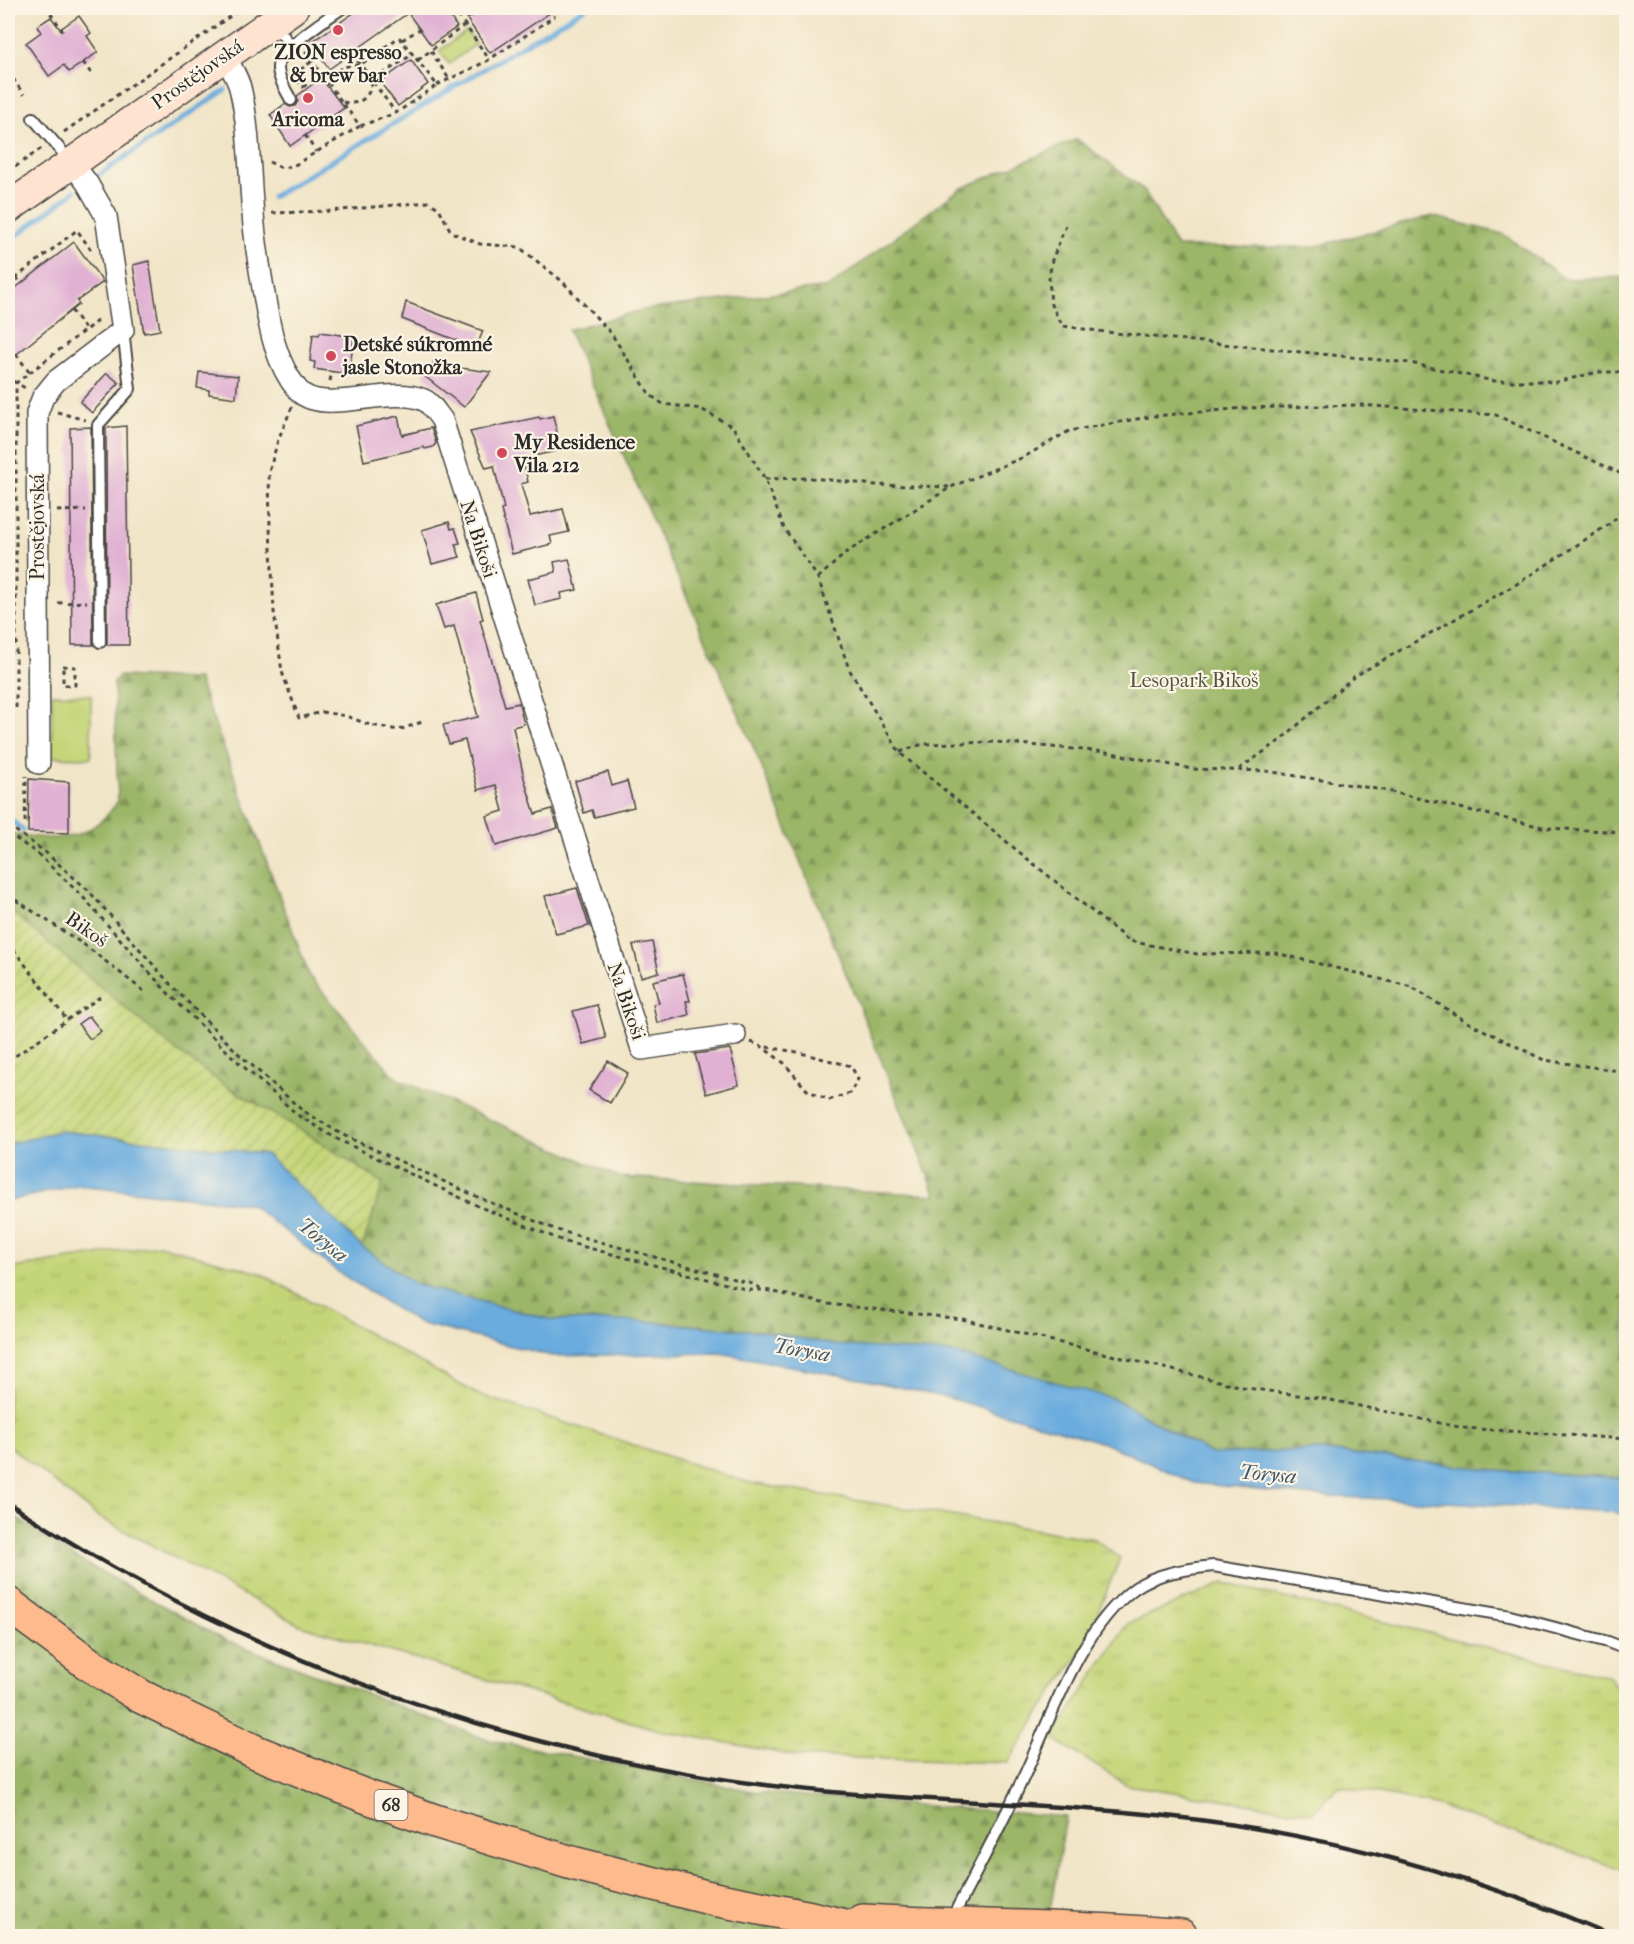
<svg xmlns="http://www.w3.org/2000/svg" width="1634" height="1944" font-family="'IM FELL French Canon',serif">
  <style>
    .grass { fill: url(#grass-tufts); stroke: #788052; stroke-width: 1.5 }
    .forest { fill: url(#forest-firs); stroke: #63704a; stroke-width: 1.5 }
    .park { fill: #c4d578; stroke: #788052; stroke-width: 1.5 }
    .garden { fill: url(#garden-furrows); stroke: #788052; stroke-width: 1.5 }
    .water { fill: #6aacde; stroke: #4a6c84; stroke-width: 1.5 }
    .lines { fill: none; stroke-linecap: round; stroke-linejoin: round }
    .stream { stroke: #6aacde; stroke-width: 5 }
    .building { fill: #e0b1d3 }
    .lane-casing { stroke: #494742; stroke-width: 14 }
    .street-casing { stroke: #494742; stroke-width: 24 }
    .secondary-casing { stroke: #494742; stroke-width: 33 }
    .primary-casing { stroke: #494742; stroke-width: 36 }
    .path { stroke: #494742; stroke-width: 3; stroke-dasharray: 4.5 4.5; stroke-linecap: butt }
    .lane { stroke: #fff; stroke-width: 10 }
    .street { stroke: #fff; stroke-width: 21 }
    .secondary { stroke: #fee3d1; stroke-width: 30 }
    .primary { stroke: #fcba8d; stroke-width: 33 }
    .rail { stroke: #2b2b2b; stroke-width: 4.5 }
    .poi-dot { fill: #d1495b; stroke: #fcf5e5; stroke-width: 2 }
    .labels { text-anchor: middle; stroke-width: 4.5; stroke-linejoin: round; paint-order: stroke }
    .shield { fill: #fcf5e5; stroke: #6a6863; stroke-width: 1.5 }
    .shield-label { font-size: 18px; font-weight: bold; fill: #2b2b2b }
    .poi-label { font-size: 20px; font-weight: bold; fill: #2b2b2b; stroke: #fcf5e5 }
    .street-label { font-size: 20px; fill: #2b2b2b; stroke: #fcf5e5 }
    .park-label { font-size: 20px; fill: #51563e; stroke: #fcf5e5 }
    .water-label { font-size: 21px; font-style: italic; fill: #41586a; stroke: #fcf5e5 }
  </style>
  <defs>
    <pattern id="grass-tufts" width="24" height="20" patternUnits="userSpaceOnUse" patternTransform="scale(1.5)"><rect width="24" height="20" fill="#c4d578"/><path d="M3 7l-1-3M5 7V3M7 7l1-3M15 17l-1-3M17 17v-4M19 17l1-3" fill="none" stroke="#a9b768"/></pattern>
    <pattern id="forest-firs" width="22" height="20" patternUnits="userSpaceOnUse" patternTransform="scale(1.5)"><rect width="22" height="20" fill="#9bb668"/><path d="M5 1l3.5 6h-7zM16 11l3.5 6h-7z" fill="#7f9456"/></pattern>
    <pattern id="garden-furrows" width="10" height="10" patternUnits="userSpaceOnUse" patternTransform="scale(1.5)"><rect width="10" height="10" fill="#c4d578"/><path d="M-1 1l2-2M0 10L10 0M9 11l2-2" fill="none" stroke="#a9b768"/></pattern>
  </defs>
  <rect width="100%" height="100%" fill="#fcf5e5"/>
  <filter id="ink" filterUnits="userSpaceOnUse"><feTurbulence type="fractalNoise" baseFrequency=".0167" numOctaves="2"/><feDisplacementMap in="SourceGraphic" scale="12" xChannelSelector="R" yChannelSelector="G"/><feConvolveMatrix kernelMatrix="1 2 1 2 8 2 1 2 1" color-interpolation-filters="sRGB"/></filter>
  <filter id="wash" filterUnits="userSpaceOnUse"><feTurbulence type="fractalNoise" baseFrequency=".008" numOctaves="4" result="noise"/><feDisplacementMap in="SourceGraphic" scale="24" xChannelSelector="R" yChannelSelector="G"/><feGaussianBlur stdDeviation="1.35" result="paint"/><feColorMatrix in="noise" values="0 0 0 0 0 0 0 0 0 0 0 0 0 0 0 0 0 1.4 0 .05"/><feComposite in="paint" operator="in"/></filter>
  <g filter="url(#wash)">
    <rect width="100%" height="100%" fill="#f1e5c7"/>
    <g class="grass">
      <polygon points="159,1245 260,1273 477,1394 750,1483 1094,1539 1120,1558 1083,1649 1045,1704 1008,1763 796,1756 659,1730 300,1625 97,1516 8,1445 8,1269"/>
      <polygon points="1224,1583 1609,1677 1626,1703 1626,1871 1435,1805 1339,1786 1312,1813 1127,1785 1052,1738 1127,1624"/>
    </g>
    <g class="forest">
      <path d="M 1077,139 L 1144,190 L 1177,247 L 1313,247 L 1432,216 L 1503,234 L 1566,279 L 1626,277 L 1626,1478 L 1495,1470 L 1317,1450 L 1211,1454 L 1115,1399 L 768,1332 L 639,1321 L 552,1320 L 417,1285 L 362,1247 L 383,1183 L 304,1132 L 226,1086 L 174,1049 L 8,909 L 8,833 C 55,840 88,846 118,801 L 114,682 L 119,676 L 198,679 L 310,977 L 396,1078 L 619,1177 L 936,1195 L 756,753 L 568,330 L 642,310 L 829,287 L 960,189 Z"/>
      <polygon points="8,1512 74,1557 223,1639 485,1739 758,1792 1066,1817 1051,1905 1040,1936 8,1936"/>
    </g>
    <g class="park">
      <polygon points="467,31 476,44 449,64 439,51"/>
      <polygon points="52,694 91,695 91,758 52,757"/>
    </g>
    <polygon class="garden" points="8,909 174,1049 226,1086 304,1132 383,1183 362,1247 266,1154 60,1131 8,1144"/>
    <polygon class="water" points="60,1131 266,1154 362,1247 417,1285 552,1320 639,1321 768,1332 835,1345 952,1353 1115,1399 1211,1454 1317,1450 1495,1470 1626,1478 1626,1515 1613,1512 1412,1500 1313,1496 1194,1483 1104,1443 949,1398 866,1380 720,1353 552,1356 418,1323 338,1272 250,1204 77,1185 8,1201 8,1144"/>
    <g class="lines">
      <g class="stream">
        <polyline points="99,175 225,90"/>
        <polyline points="272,197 585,8"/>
        <polyline points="8,242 75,191"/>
        <polyline points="8,818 23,830"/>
      </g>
    </g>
    <g id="blocks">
      <g class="building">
        <polygon points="361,8 444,8 457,27 431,45 408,13 329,69 310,43"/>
        <polygon points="485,8 557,8 490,53 467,19"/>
        <polygon points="79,16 91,33 87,36 98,52 69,72 64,65 49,76 26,43 41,32 37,26 51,17 60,29"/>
        <polygon points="411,60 428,84 398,106 380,82"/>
        <polygon points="321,78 344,108 290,146 270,115 285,104 290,107 295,106 298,101 297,96"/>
        <polygon points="74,242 103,282 77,301 79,304 8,361 8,294"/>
        <polygon points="149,261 160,330 144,333 133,265"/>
        <polygon points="406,302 483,331 476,348 402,319"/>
        <polygon points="320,332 354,337 349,374 314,369 315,362 310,361 313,334 319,335"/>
        <polygon points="435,361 447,370 453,367 491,372 464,407 423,375"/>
        <polygon points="199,372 238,376 236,398 209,394 209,390 197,388"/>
        <polygon points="107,373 119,383 92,413 80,402"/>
        <polygon points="398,416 402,435 431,428 436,443 433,447 425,449 424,447 364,461 356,426"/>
        <polygon points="553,416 561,450 525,458 526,463 524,464 528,482 521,484 530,516 563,509 569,532 550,536 552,544 512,554 501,510 504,509 494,466 486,468 470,432 539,417 540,419"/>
        <polygon points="126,426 129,645 107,645 106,428"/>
        <polygon points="91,427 93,645 72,645 70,428"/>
        <polygon points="449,522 451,529 455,528 460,543 455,544 460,557 432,564 422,530"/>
        <polygon points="569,559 577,590 561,593 562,599 535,605 528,579 556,572 554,562"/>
        <polygon points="476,593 483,619 480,620 505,706 519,703 521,712 524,724 513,727 524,778 535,814 552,809 558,828 496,846 487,816 503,811 496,785 478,790 465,740 449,744 443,725 478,717 454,626 444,629 436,605"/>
        <polygon points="608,772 612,786 627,781 634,807 594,817 592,810 584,813 575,781"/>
        <polygon points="29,779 69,782 69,833 28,832"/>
        <polygon points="577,888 589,926 556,934 545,896"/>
        <polygon points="652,942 659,972 641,977 633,945"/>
        <polygon points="683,974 690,1001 686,1001 689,1015 657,1023 653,1004 659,1003 653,981"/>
        <polygon points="597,1005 606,1038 583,1044 573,1011"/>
        <polygon points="89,1016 101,1031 90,1039 78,1024"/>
        <polygon points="730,1049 739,1085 706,1094 695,1054"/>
        <polygon points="608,1061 628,1073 610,1103 589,1090"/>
      </g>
    </g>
  </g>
  <g filter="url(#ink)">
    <use href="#blocks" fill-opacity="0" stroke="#494742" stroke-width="1.5"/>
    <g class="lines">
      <g class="lane-casing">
        <g id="lane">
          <polyline points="273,22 291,46"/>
          <path d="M 291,100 C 286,90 279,81 278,69 C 276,50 327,19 342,8"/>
          <polyline points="33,118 72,163"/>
          <polyline points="100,642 98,425 130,389 123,330"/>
          <path d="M 951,1920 C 976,1872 1002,1824 1025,1774 C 1053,1713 1080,1629 1135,1588 C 1156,1573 1187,1569 1213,1566 L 1510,1616 L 1608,1642 L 1626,1649"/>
        </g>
      </g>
      <g class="street-casing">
        <g id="street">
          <path d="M 224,55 C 230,66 239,79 241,92 C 250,132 249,173 253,214 C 255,243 260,271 265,300 C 270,331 277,364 297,389 C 320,418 389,384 424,400 C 431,403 437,414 442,420 L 642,1049 L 735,1035"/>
          <polyline points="39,763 37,413 43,397 56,381 123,330 106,216 87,183 72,163"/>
        </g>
      </g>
      <g class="secondary-casing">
        <polyline id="secondary" points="8,208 293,8"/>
      </g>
      <g class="primary-casing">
        <g id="primary">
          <polyline points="8,1604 89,1664 142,1697 256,1752 365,1796 435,1821 572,1863 714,1899 811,1918 889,1936"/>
          <path d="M 863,1921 C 969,1927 1075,1926 1181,1936"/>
        </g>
      </g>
      <g class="path">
        <polyline points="43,8 51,14 63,31"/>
        <polyline points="453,8 489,59"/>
        <polyline points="474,8 477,13"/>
        <polyline points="451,19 467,8"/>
        <polyline points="402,40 420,29"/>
        <polyline points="305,51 329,85"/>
        <polyline points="431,51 449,79"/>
        <polyline points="352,53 396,113"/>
        <polyline points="418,60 466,24"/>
        <polyline points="83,62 93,76"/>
        <polyline points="8,71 24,95"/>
        <polyline points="293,75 311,62"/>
        <polyline points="297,80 303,87 321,75"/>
        <polyline points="437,85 487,61 555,16"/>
        <path d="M 343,102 C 360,106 370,97 372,81 L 413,54"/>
        <polyline points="64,132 242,8"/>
        <polyline points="305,135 316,152"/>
        <polyline points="269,162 282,168 293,166 360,126 330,86 332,77 340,69 350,65 360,65 399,37 437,85 396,113 360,126"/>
        <polyline points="8,172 42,148"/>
        <polyline points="272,213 330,211 428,202 439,208 451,232 480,244 519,247 562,281 611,333 650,395 663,404 701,409 733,427 765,479 784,528 818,578 849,669 900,753 1019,852 1129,941 1197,954 1276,953 1412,987 1467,1022 1544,1060 1626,1072"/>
        <polyline points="1066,225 1052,260 1049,278 1051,305 1063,326 1105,332 1410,363 1494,381 1547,381 1552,383 1598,372 1626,372"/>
        <polyline points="16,277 21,283"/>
        <polyline points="8,284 77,230 91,250"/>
        <polyline points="71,310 86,330"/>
        <polyline points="16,354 30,373"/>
        <polyline points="13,381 27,389"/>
        <polyline points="330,381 332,371"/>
        <polyline points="8,402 16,402"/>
        <polyline points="292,407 278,440 269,472 270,528 274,612 282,672 299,718 322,712 346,716 370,725 399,730 422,722"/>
        <polyline points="57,412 85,420"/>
        <polyline points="8,471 16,471"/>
        <polyline points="765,479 811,478 876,485 951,487"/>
        <polyline points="8,506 16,506"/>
        <polyline points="57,511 86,510"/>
        <polyline points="8,576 16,576"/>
        <polyline points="818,578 847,552 951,487 1024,457 1069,431 1154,416 1245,408 1360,405 1496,415 1626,476"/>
        <polyline points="8,592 16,592"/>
        <polyline points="58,603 87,602"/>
        <polyline points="8,646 16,646"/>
        <polyline points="8,652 16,652"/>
        <polygon points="63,666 75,667 75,685 63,685"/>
        <polyline points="8,709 16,709 16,383 101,318"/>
        <polyline points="900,752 923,744 996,742 1106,752 1192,769 1266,771 1383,790 1546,828 1626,832"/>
        <polyline points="1239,769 1278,742 1355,676 1515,585 1611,523 1626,507"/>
        <polyline points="25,822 26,776"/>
        <polyline points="8,825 45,852 88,890 171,985 239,1054 302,1110 341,1134 482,1199 557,1230 752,1284 762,1289"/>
        <polyline points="8,833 38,854 82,896 166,991 236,1060 299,1116 337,1139 480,1207 566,1242 749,1290 765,1290 827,1304 962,1319 1247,1388 1326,1399 1464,1428 1626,1439"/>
        <polyline points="8,895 86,946 146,993"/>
        <polyline points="8,942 67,1020"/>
        <polyline points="751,1042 761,1046 784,1063 807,1090 829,1100 850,1093 858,1079 851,1066 797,1052 761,1046"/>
        <polyline points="8,1061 100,997"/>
      </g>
      <use href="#lane" class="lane"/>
      <use href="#street" class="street"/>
      <use href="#secondary" class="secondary"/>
      <use href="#primary" class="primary"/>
      <path class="rail" d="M 8,1503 C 224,1645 472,1742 728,1780 C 877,1802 1026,1800 1175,1817 C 1326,1834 1475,1876 1614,1936"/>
    </g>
  </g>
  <g class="poi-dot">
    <circle cx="338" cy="30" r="6"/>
    <circle cx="308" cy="98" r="6"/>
    <circle cx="331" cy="356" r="6"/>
    <circle cx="502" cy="453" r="6"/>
  </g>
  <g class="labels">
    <rect class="shield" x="374.5" y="1790" width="33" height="30" rx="4.5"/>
    <g class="shield-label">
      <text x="391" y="1811">68</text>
    </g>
    <g class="poi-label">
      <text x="338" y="59">ZION espresso<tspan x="338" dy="23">&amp; brew bar</tspan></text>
      <text x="308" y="126">Aricoma</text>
      <text x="343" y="351" text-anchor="start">Detské súkromné<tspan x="343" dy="23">jasle Stonožka</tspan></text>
      <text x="514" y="449" text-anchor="start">My Residence<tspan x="514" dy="23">Vila 212</tspan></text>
    </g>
    <g class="street-label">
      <text transform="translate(197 74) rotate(-35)" y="7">Prostějovská</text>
      <text transform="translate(37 527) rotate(-90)" y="7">Prostějovská</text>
      <text transform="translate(479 539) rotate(72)" y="7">Na Bikoši</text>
      <text transform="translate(87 929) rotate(35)" y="7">Bikoš</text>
      <text transform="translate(627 1001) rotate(71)" y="7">Na Bikoši</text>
    </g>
    <g class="park-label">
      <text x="1194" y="687">Lesopark Bikoš</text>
    </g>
    <g class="water-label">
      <text transform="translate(323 1240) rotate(39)" y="7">Torysa</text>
      <text transform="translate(802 1350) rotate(10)" y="7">Torysa</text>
      <text transform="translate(1268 1474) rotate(5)" y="7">Torysa</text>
    </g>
  </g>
  <rect width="1634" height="1944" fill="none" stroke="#fcf5e5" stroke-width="30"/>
</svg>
